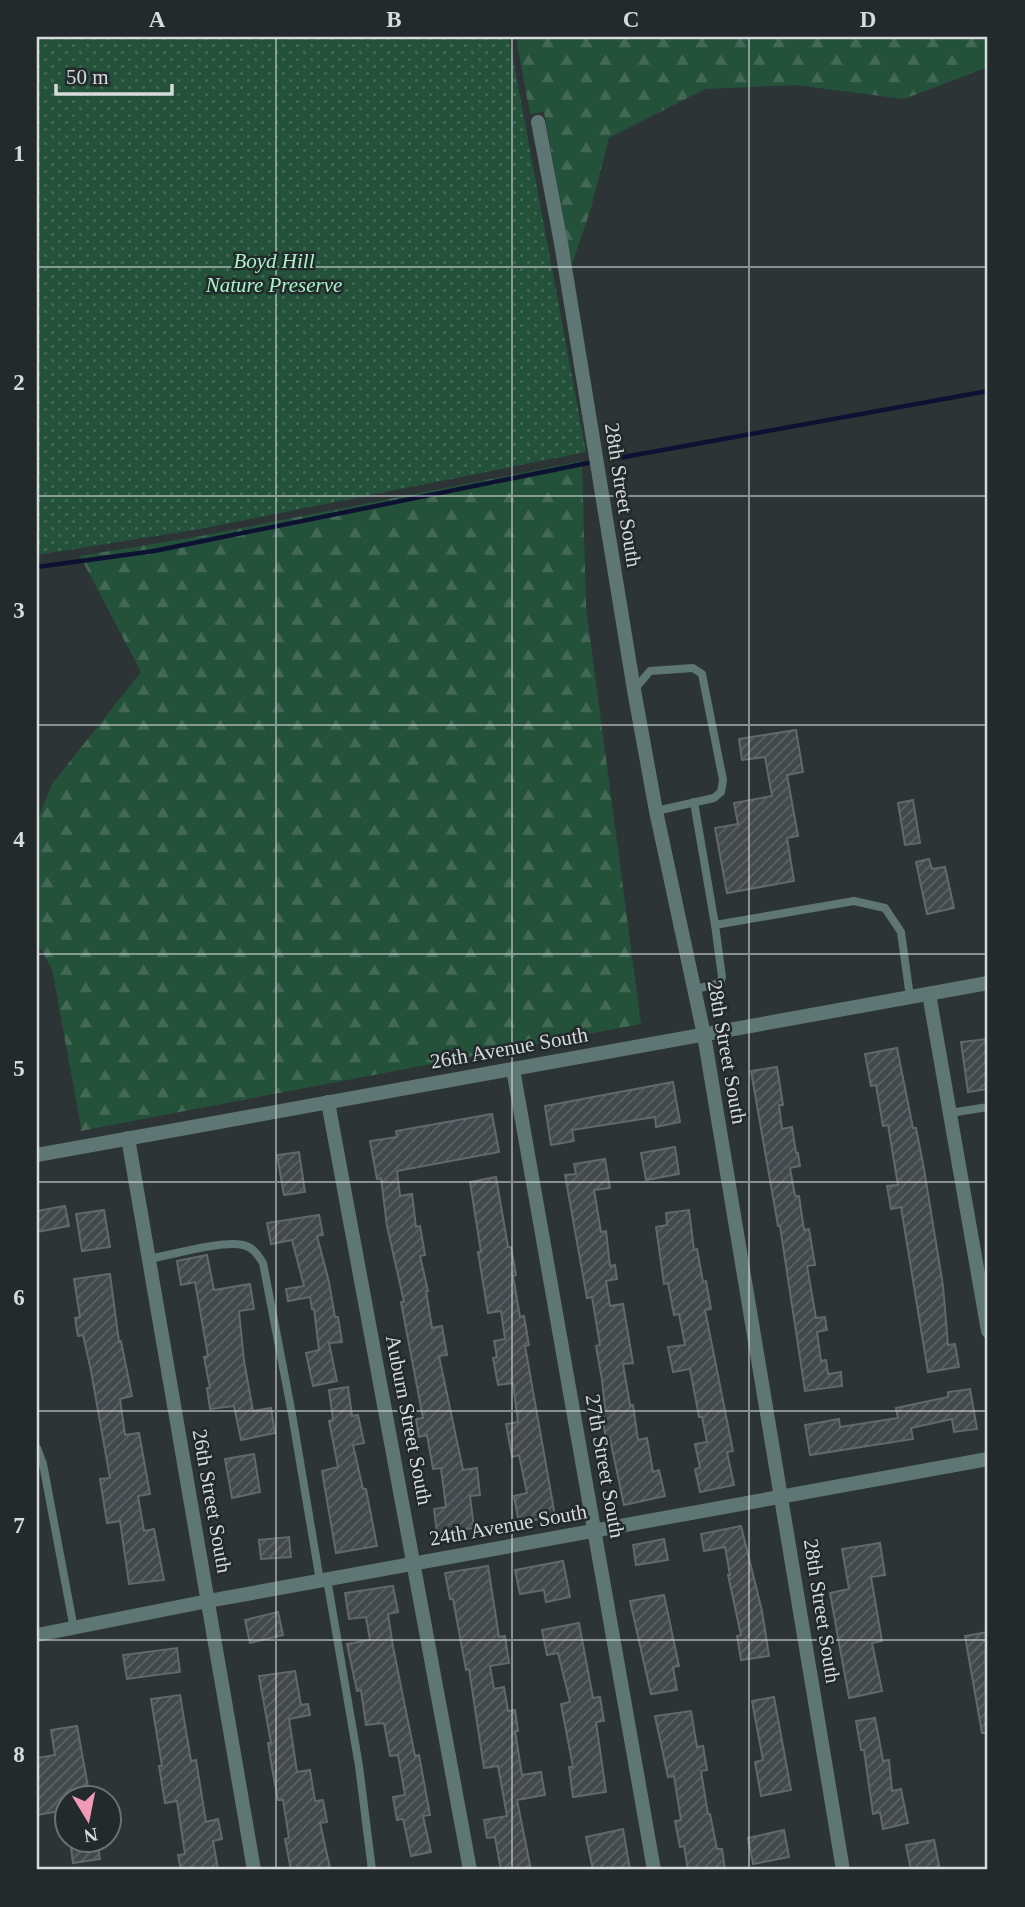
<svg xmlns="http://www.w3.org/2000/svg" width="1025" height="1907" font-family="'Times New Roman',serif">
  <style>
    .forest { fill: url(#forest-firs) }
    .park { fill: url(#park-dots) }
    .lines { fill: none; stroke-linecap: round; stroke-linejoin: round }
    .stream { stroke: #0d1233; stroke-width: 4.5 }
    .building { fill: url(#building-hatch); stroke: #62686c; stroke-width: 2 }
    .service { stroke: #5e7674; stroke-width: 8 }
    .minor { stroke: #5e7674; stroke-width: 14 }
    .tertiary { stroke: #5e7674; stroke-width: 14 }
    .grid { fill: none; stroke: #d7dbdc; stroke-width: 2; stroke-opacity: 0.55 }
    .labels { text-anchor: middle; stroke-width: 5; stroke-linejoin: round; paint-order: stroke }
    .park-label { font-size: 21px; font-style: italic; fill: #a9f5ca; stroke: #232a2b }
    .street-label { font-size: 21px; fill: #d7dbdc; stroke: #232a2b }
    .neatline { fill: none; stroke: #d7dbdc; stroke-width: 2.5 }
    .grid-label { font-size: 23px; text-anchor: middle; font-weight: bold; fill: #d7dbdc }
  </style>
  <defs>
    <pattern id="forest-firs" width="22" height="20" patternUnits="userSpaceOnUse" patternTransform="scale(1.75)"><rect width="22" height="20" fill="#24513a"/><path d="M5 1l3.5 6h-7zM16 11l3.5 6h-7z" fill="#436956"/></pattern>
    <pattern id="park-dots" width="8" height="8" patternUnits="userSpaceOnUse" patternTransform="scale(1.75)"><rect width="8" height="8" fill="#24513a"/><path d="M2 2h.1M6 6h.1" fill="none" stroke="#436956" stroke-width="1.8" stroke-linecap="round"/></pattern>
    <pattern id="building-hatch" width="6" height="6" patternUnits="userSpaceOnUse" patternTransform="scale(1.75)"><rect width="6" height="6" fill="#43484c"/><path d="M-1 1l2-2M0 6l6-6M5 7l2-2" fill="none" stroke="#5d6265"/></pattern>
  </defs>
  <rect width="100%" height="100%" fill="#2d3435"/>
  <g class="forest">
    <polygon points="516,37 988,37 988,67 904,99 796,85 705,89 609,138 591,208 572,264 544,112 530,114"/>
    <polygon points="582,461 586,607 641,1024 80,1131 81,1127 52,969 37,942 37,821 52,784 141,672 80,556 201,536"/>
  </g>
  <polygon class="park" points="37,37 509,37 586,452 200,529 37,555"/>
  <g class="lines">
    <g class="stream">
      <polyline points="613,459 988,391"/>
      <polyline points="37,567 154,551 588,463"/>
    </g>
  </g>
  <g class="building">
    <polygon points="796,730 803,772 787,775 798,836 787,838 794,881 727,893 715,828 738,824 734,803 772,796 765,757 742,760 739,739"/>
    <polygon points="913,800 920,843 905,845 898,803"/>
    <polygon points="929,859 932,869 945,867 954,908 927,914 916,862"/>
    <polygon points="986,1039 988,1089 968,1092 961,1042"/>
    <polygon points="897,1048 913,1128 916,1128 924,1169 943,1286 948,1345 955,1344 959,1367 928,1372 901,1207 891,1209 887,1186 898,1185 888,1125 883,1126 876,1085 871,1086 865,1054"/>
    <polygon points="777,1067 783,1105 779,1105 782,1129 792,1127 796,1153 798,1153 800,1166 790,1168 795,1196 799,1196 804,1230 809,1229 815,1265 807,1266 816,1318 825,1317 827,1330 817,1332 821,1361 826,1360 828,1374 841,1372 842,1386 805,1391 780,1226 778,1226 751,1071"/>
    <polygon points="673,1082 680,1122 656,1127 655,1117 572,1130 574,1141 551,1145 545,1106"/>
    <polygon points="492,1114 499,1152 397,1171 400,1196 412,1194 416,1227 420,1226 425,1255 420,1256 428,1291 426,1291 432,1328 442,1326 447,1355 439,1356 463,1470 477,1468 480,1495 470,1496 474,1528 437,1533 434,1509 446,1507 441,1468 433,1469 427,1435 419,1437 416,1419 423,1418 401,1302 404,1302 387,1226 381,1178 377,1179 370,1141 397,1137 396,1131"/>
    <polygon points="675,1147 679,1174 646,1180 641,1153"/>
    <polygon points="299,1152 305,1192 284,1195 277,1155"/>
    <polygon points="605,1159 610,1188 594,1190 601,1232 606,1231 610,1266 615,1265 617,1279 606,1281 610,1306 623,1304 633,1363 623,1364 630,1405 633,1405 638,1440 647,1438 653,1472 659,1470 665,1496 624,1505 610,1439 606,1439 601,1409 605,1408 602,1380 596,1346 600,1345 592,1297 587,1298 565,1175 576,1174 574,1164"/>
    <polygon points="496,1177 508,1247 511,1247 516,1275 513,1276 520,1317 524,1316 529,1345 525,1346 555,1516 519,1523 514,1496 527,1493 519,1455 512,1457 506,1424 518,1422 513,1383 498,1385 493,1358 497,1357 494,1341 505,1339 501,1311 488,1313 478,1252 481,1252 470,1182"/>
    <polygon points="65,1206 69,1226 37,1232 37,1211"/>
    <polygon points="104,1210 110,1247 82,1251 76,1214"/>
    <polygon points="689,1210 694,1250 697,1249 703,1282 706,1281 711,1309 705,1310 733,1451 727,1452 734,1485 700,1492 695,1469 700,1468 695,1444 707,1442 702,1417 699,1417 690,1369 673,1372 668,1347 685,1345 679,1314 674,1315 668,1283 664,1284 656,1227 667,1225 666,1213"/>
    <polygon points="319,1215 323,1235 317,1236 329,1282 335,1317 338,1317 342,1342 329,1343 337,1381 313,1386 306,1353 319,1350 314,1309 312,1309 310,1297 288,1301 286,1289 304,1286 292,1240 271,1244 267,1223"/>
    <polygon points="207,1255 214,1290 250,1284 254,1309 239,1311 244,1361 253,1411 271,1408 275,1433 241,1440 234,1406 210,1409 207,1388 210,1388 204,1357 208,1356 195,1282 181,1285 177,1261"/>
    <polygon points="110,1274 119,1342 121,1341 132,1396 120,1399 125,1435 139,1433 150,1494 138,1496 144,1531 154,1529 164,1580 129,1584 120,1521 107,1523 100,1479 110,1478 91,1371 83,1335 78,1336 75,1318 80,1317 74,1279"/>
    <polygon points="348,1387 352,1416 358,1415 364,1443 353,1445 363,1489 366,1489 377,1546 336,1553 322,1471 338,1467 329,1421 333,1420 329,1390"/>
    <polygon points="970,1389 977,1429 954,1432 952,1419 911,1428 913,1439 810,1455 805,1425 839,1419 840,1427 898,1418 896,1408 948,1397 948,1392"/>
    <polygon points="254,1454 260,1492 232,1498 225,1459"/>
    <polygon points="741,1526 762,1611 769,1656 741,1660 737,1636 741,1635 728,1575 730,1575 725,1547 704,1551 701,1534"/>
    <polygon points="289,1537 291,1557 261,1559 259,1540"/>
    <polygon points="664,1539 668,1560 636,1565 633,1545"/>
    <polygon points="880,1543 885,1575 871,1577 882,1641 872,1643 882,1691 849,1698 830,1593 849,1589 842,1549"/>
    <polygon points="563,1561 570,1597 546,1602 544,1590 520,1594 515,1570"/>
    <polygon points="488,1566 499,1637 505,1636 509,1663 490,1666 494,1689 504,1687 508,1711 515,1710 518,1731 515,1731 522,1775 541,1772 545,1795 517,1800 531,1870 501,1870 495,1837 487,1838 484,1820 507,1816 498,1766 484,1768 469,1669 466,1670 453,1599 450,1599 445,1573"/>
    <polygon points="393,1586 398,1612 388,1614 393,1647 415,1756 419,1755 430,1815 423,1816 431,1852 411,1856 403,1819 397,1820 393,1797 405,1795 398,1755 390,1756 384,1723 366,1725 361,1690 357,1691 347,1644 370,1640 366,1617 349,1619 345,1593"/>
    <polygon points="664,1595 679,1666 673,1667 677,1690 651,1694 630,1601"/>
    <polygon points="278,1612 283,1635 250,1643 245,1620"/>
    <polygon points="579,1623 593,1698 600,1697 604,1721 596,1722 606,1792 573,1797 569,1767 573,1767 561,1704 570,1702 558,1653 547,1655 542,1630"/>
    <polygon points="988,1632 988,1733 982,1733 965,1636"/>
    <polygon points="177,1648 180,1672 127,1679 123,1655"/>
    <polygon points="295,1671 301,1705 308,1704 310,1715 289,1719 297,1772 310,1770 315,1801 323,1800 327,1822 320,1823 330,1868 317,1870 291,1870 285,1839 289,1838 283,1800 278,1800 272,1768 268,1743 271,1743 259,1676"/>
    <polygon points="180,1695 191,1761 196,1760 206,1822 218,1819 222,1839 213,1841 218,1869 181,1870 178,1855 185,1854 177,1801 165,1803 159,1766 162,1766 151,1699"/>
    <polygon points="774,1697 791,1790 761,1796 755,1762 763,1760 752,1701"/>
    <polygon points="691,1711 697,1747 703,1746 707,1770 701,1771 708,1814 710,1814 717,1849 722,1849 725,1870 688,1870 684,1846 680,1847 675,1821 681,1820 674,1776 668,1777 655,1716"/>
    <polygon points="875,1718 883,1761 889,1760 892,1791 901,1789 908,1823 883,1829 880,1812 873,1814 864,1750 861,1750 856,1721"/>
    <polygon points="77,1726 90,1798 66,1798 66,1810 37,1815 37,1758 55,1755 51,1730"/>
    <polygon points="623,1829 630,1870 593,1870 586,1837"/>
    <polygon points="784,1830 789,1857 753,1864 748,1838"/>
    <polygon points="70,1840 97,1840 100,1859 73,1863"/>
    <polygon points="934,1840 940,1870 911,1870 906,1845"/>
  </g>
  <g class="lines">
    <g class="service">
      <polyline points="634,690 650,671 693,668 702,674 723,780 721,792 714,798 656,811"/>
      <polyline points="694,802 715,925"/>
      <polyline points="696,989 720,983 722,977 715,925 854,901 885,908 901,932 910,997"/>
      <polyline points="950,1113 988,1107"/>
      <path d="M 149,1259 C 171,1255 223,1240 243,1245 C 253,1247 258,1255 263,1263 L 292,1414 L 320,1581"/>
      <polyline points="37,1448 43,1464 74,1629"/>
      <polyline points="327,1579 359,1766 372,1870"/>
    </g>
    <g class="minor">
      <polyline points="538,122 561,243 634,690 656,811 704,1035 843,1870"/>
      <polyline points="929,994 988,1331"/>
      <polyline points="513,1069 654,1870"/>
      <polyline points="328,1102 470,1870"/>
      <polyline points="128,1138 254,1870"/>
      <polyline points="37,1635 208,1601 988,1459"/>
    </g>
    <polyline class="tertiary" points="37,1155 988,983"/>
  </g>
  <path class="grid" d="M 276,37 L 276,1870M 512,37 L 512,1870M 749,37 L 749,1870M 37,267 L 988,267M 37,496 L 988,496M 37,725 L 988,725M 37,954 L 988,954M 37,1182 L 988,1182M 37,1411 L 988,1411M 37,1640 L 988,1640"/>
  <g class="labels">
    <g class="park-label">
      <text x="274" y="268">Boyd Hill<tspan x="274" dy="24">Nature Preserve</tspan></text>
    </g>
    <g class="street-label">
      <text transform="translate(623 495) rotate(81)" y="7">28th Street South</text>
      <text transform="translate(509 1048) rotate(-10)" y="7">26th Avenue South</text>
      <text transform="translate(727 1052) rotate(80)" y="7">28th Street South</text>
      <text transform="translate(409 1420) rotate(79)" y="7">Auburn Street South</text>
      <text transform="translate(605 1466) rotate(80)" y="7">27th Street South</text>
      <text transform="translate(212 1501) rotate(80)" y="7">26th Street South</text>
      <text transform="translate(508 1525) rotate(-10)" y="7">24th Avenue South</text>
      <text transform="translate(822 1611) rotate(81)" y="7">28th Street South</text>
    </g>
  </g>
  <rect width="1025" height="1907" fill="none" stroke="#232a2b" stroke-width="77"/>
  <g transform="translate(88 1819) rotate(170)"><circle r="33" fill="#232a2b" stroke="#6b7172" stroke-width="2"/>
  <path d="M0-5L12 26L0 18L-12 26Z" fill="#f09ab6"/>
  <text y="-10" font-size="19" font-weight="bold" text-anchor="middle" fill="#d7dbdc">N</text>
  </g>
  <path d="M56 84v10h116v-10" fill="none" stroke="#d7dbdc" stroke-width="3.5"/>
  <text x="66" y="84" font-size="21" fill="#d7dbdc" stroke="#232a2b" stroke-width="5" paint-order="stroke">50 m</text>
  <rect x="38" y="38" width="948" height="1830" class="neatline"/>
  <g class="grid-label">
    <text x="157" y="27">A</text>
    <text x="394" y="27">B</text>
    <text x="631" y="27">C</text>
    <text x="868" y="27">D</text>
    <text x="19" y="161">1</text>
    <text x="19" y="390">2</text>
    <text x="19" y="618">3</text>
    <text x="19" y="847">4</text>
    <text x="19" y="1076">5</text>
    <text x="19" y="1305">6</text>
    <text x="19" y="1533">7</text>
    <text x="19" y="1762">8</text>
  </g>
</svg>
